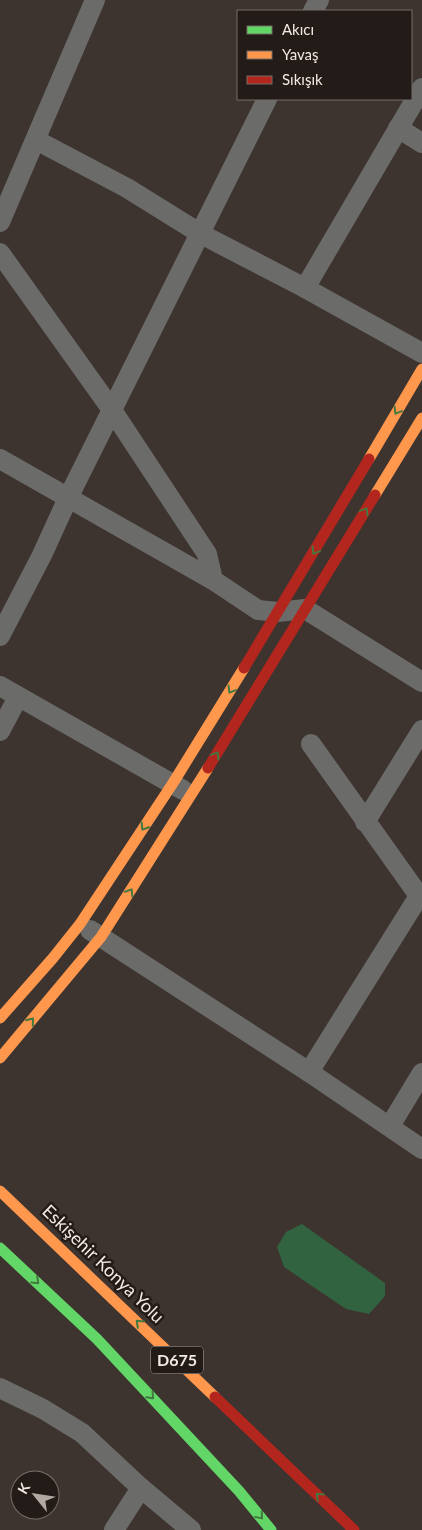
<svg xmlns="http://www.w3.org/2000/svg" width="422" height="1530" font-family="Lato,sans-serif">
  <style>
    .green { fill: #316341 }
    .lines { fill: none; stroke-linecap: round; stroke-linejoin: round }
    .street { stroke: #6b6b69; stroke-width: 20 }
    .fast { stroke: #63d668; stroke-width: 11 }
    .slow { stroke: #ff974d; stroke-width: 11 }
    .jam { stroke: #b3261e; stroke-width: 11 }
    .oneway { stroke: #437840 }
    .labels { text-anchor: middle; stroke-width: 5; stroke-linejoin: round; paint-order: stroke }
    .shield { fill: #231b17; stroke: #b5aaa5; stroke-width: 1 }
    .shield-label { font-size: 16px; font-weight: bold; fill: #f3e8e2 }
    .street-label { font-size: 18px; fill: #f3e8e2; stroke: #231b17 }
  </style>
  <rect width="100%" height="100%" fill="#3d332f"/>
  <polygon class="green" points="302,1224 385,1283 385,1296 369,1314 346,1309 284,1267 277,1247 286,1232"/>
  <g class="lines">
    <g class="street">
      <polyline points="313,11 319,0"/>
      <polyline points="398,128 422,143"/>
      <polyline points="36,140 127,188 201,234 305,288 422,353"/>
      <polyline points="0,222 95,0"/>
      <polyline points="0,253 112,410 207,554 213,580 258,610 278,612 305,609 422,682"/>
      <polyline points="305,288 422,88"/>
      <polyline points="0,459 213,580"/>
      <polyline points="0,636 42,555 68,498 267,99"/>
      <polyline points="0,686 183,790"/>
      <polyline points="0,731 18,697"/>
      <polyline points="311,744 422,900"/>
      <polyline points="365,822 422,730"/>
      <polyline points="90,930 309,1072 422,1149"/>
      <polyline points="309,1072 419,896"/>
      <polyline points="390,1126 422,1073"/>
      <polyline points="0,1388 43,1409 82,1433 141,1488 191,1530"/>
      <polyline points="114,1530 141,1488"/>
    </g>
    <polyline class="fast" points="0,1248 97,1339 239,1491 271,1530"/>
    <g class="slow">
      <polyline points="369,459 422,369"/>
      <polyline points="375,495 422,418"/>
      <polyline points="0,1018 53,958 80,924 173,783 244,668"/>
      <polyline points="0,1058 101,937 208,768"/>
      <polyline points="0,1191 215,1397"/>
    </g>
    <g class="jam">
      <polyline points="244,668 369,459"/>
      <polyline points="208,768 375,495"/>
      <polyline points="215,1397 354,1530"/>
    </g>
  </g>
  <defs><path id="oneway-chevron" d="M-2-3.5L2.5 0L-2 3.5" fill="none" stroke-width="1.6" stroke-linecap="round" stroke-linejoin="round" transform="scale(1.25)"/></defs>
  <g class="oneway">
    <use href="#oneway-chevron" transform="translate(397 411) rotate(121)"/>
    <use href="#oneway-chevron" transform="translate(365 511) rotate(-59)"/>
    <use href="#oneway-chevron" transform="translate(315 551) rotate(121)"/>
    <use href="#oneway-chevron" transform="translate(231 690) rotate(121)"/>
    <use href="#oneway-chevron" transform="translate(216 755) rotate(-59)"/>
    <use href="#oneway-chevron" transform="translate(144 827) rotate(123)"/>
    <use href="#oneway-chevron" transform="translate(130 892) rotate(-58)"/>
    <use href="#oneway-chevron" transform="translate(31 1021) rotate(-51)"/>
    <use href="#oneway-chevron" transform="translate(36 1281) rotate(43)"/>
    <use href="#oneway-chevron" transform="translate(139 1323) rotate(-136)"/>
    <use href="#oneway-chevron" transform="translate(151 1396) rotate(47)"/>
    <use href="#oneway-chevron" transform="translate(319 1496) rotate(-136)"/>
    <use href="#oneway-chevron" transform="translate(260 1516) rotate(50)"/>
  </g>
  <g class="labels">
    <rect class="shield" x="151" y="1346.5" width="52" height="27" rx="4"/>
    <g class="shield-label">
      <text x="177" y="1366">D675</text>
    </g>
    <g class="street-label">
      <text transform="translate(103 1264) rotate(44)" y="6">Eskişehir Konya Yolu</text>
    </g>
  </g>
  <rect x="237" y="10" width="175" height="90" fill="#231b17" stroke="#766d68"/>
  <rect x="247" y="26" width="25" height="8" fill="#63d668" stroke="#766d68"/>
  <text x="282" y="35" font-size="15" fill="#f3e8e2">Akıcı</text>
  <rect x="247" y="51" width="25" height="8" fill="#ff974d" stroke="#766d68"/>
  <text x="282" y="60" font-size="15" fill="#f3e8e2">Yavaş</text>
  <rect x="247" y="76" width="25" height="8" fill="#b3261e" stroke="#766d68"/>
  <text x="282" y="85" font-size="15" fill="#f3e8e2">Sıkışık</text>
  <g transform="translate(35 1495) rotate(300)"><circle r="24" fill="#231b17" stroke="#766d68"/>
  <path d="M0-4L9 19L0 12L-9 19Z" fill="#b3a9a3"/>
  <text y="-8" font-size="14" font-weight="bold" text-anchor="middle" fill="#f3e8e2">K</text>
  </g>
</svg>
